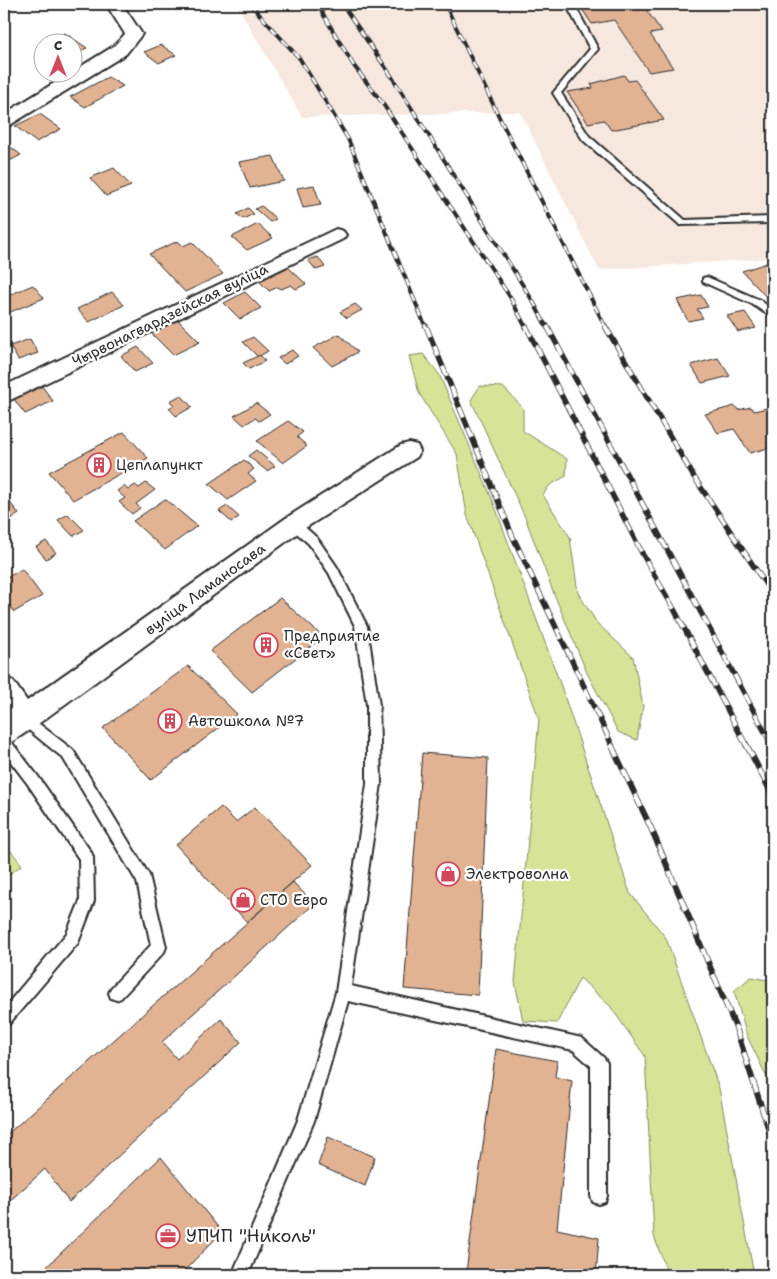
<svg xmlns="http://www.w3.org/2000/svg" width="777" height="1279" font-family="'Shantell Sans',sans-serif">
  <style>
    .built { fill: #f6e8df }
    .green { fill: #d7e497; stroke: #818861 }
    .building { fill: #e2b393; stroke: #2b2b2b }
    .lines { fill: none; stroke-linecap: round; stroke-linejoin: round }
    .lane-casing { stroke: #2b2b2b; stroke-width: 4 }
    .street-casing { stroke: #2b2b2b; stroke-width: 4 }
    .lane { fill: #fff; fill-rule: evenodd }
    .street { fill: #fff; fill-rule: evenodd }
    .rail-far2-casing { stroke: #2b2b2b; stroke-width: 4 }
    .rail-far1-casing { stroke: #2b2b2b; stroke-width: 5.5 }
    .rail-casing { stroke: #2b2b2b; stroke-width: 6 }
    .rail-far2 { stroke: #fff; stroke-width: 2.5; stroke-dasharray: 8; stroke-linecap: butt }
    .rail-far1 { stroke: #fff; stroke-width: 4; stroke-dasharray: 11; stroke-linecap: butt }
    .rail { stroke: #fff; stroke-width: 4.5; stroke-dasharray: 14; stroke-linecap: butt }
    .labels { text-anchor: middle; stroke-width: 4.5; stroke-linejoin: round; paint-order: stroke }
    .street-label { font-size: 15px; fill: #2b2b2b; stroke: #fff }
    .poi-label { font-size: 15px; fill: #2b2b2b; stroke: #fff; text-anchor: start }
    .near-poi-label { font-size: 18px; fill: #2b2b2b; stroke: #fff; text-anchor: start }
  </style>
  <rect width="100%" height="100%" fill="#fff"/>
  <filter id="ink" filterUnits="userSpaceOnUse"><feTurbulence type="fractalNoise" baseFrequency=".02" numOctaves="2"/><feDisplacementMap in="SourceGraphic" scale="10" xChannelSelector="R" yChannelSelector="G"/><feConvolveMatrix kernelMatrix="1 2 1 2 8 2 1 2 1" color-interpolation-filters="sRGB"/></filter>
  <g filter="url(#ink)">
    <polygon class="built" points="236,4 773,4 773,258 599,270 520,112 302,117"/>
    <g class="green">
      <polygon points="423,354 439,374 493,501 561,686 630,893 666,938 719,1088 754,1275 668,1275 654,1236 645,1056 610,1006 580,978 557,1023 523,1021 515,982 539,719 467,515 457,454 419,393 409,356"/>
      <polygon points="480,386 503,387 523,408 523,431 567,459 566,476 549,486 543,495 570,537 578,593 597,623 633,657 643,706 637,740 618,732 587,673 552,589 525,517 471,400"/>
      <polygon points="4,842 22,865 4,878"/>
      <polygon points="751,977 773,981 773,1090 747,1036 734,991"/>
    </g>
    <g class="building">
      <polygon points="594,4 642,4 662,32 650,34 673,68 649,72 614,20 592,24 580,6"/>
      <polygon points="755,4 773,4 773,8 758,9"/>
      <polygon points="65,33 87,48 72,55 72,42 45,42"/>
      <polygon points="161,45 176,55 159,63 144,52"/>
      <polygon points="624,75 628,81 635,80 664,120 611,130 604,120 588,123 567,92 593,88 591,84"/>
      <polygon points="108,77 123,86 85,107 70,97"/>
      <polygon points="40,114 61,129 36,142 15,126"/>
      <polygon points="4,142 21,155 4,164"/>
      <polygon points="273,156 284,181 250,188 239,162"/>
      <polygon points="114,168 131,186 106,196 90,178"/>
      <polygon points="314,185 321,205 303,208 297,188"/>
      <polygon points="261,206 264,208 276,219 270,222 255,209"/>
      <polygon points="248,208 254,214 243,219 237,214"/>
      <polygon points="258,224 273,238 247,250 232,237"/>
      <polygon points="178,241 183,246 192,242 223,274 185,292 149,254"/>
      <polygon points="318,257 325,267 316,270 308,260"/>
      <polygon points="767,263 773,270 773,300 770,301 742,271"/>
      <polygon points="288,267 306,284 296,289 291,285 281,289 278,287 269,291 259,281"/>
      <polygon points="33,285 44,298 8,313 4,308 4,297"/>
      <polygon points="112,292 124,305 89,322 77,309"/>
      <polygon points="245,292 261,308 240,319 224,303"/>
      <polygon points="701,295 708,307 697,309 703,318 688,321 677,300"/>
      <polygon points="355,304 362,310 347,318 340,312"/>
      <polygon points="745,312 756,328 738,332 727,316"/>
      <polygon points="178,320 200,342 173,355 151,333"/>
      <polygon points="339,334 358,352 332,366 313,348"/>
      <polygon points="253,337 268,351 258,357 243,342"/>
      <polygon points="30,339 38,353 18,360 10,346"/>
      <polygon points="138,347 153,363 135,372 121,356"/>
      <polygon points="292,350 298,356 285,364 278,358"/>
      <polygon points="260,355 265,361 249,369 243,363"/>
      <polygon points="718,358 730,376 702,383 691,365"/>
      <polygon points="41,385 53,401 25,414 13,398"/>
      <polygon points="181,395 192,407 176,416 169,408 174,405 170,401"/>
      <polygon points="256,403 270,414 259,421 255,418 244,425 234,416"/>
      <polygon points="735,406 738,410 751,407 754,411 767,408 770,412 773,411 773,455 768,448 750,453 734,429 718,433 705,414"/>
      <polygon points="288,421 303,432 297,437 307,446 283,463 257,441"/>
      <polygon points="124,432 148,458 73,500 49,472"/>
      <polygon points="256,450 275,466 267,471 248,456"/>
      <polygon points="244,460 254,469 248,474 256,481 228,500 209,484"/>
      <polygon points="146,483 155,490 136,504 140,508 132,514 119,502 125,498 117,491 124,486 128,490 135,485 139,488"/>
      <polygon points="4,495 19,514 4,523"/>
      <polygon points="165,499 197,526 165,550 133,521"/>
      <polygon points="227,506 239,517 231,522 219,511"/>
      <polygon points="68,514 84,530 73,536 58,520"/>
      <polygon points="46,541 56,553 46,559 36,547"/>
      <polygon points="22,569 42,596 14,612 4,597 4,579"/>
      <polygon points="280,598 323,637 252,692 210,651"/>
      <polygon points="188,666 237,714 151,780 103,728"/>
      <polygon points="422,753 488,758 478,995 404,989"/>
      <polygon points="221,807 236,822 255,807 312,865 247,922 176,845"/>
      <polygon points="293,882 314,904 162,1042 177,1059 221,1019 241,1042 69,1202 45,1169 4,1206 4,1137"/>
      <polygon points="496,1049 557,1061 555,1077 572,1081 557,1229 599,1238 596,1275 479,1275 466,1272"/>
      <polygon points="328,1137 375,1157 365,1186 318,1165"/>
      <polygon points="161,1157 222,1232 180,1275 38,1275"/>
    </g>
    <g class="lines">
      <g class="lane-casing">
        <g id="lane">
          <polygon points="566,4 574,4 598,49 561,93 589,136 685,220 773,217 773,223 680,225 583,140 553,93 590,49"/>
          <polygon points="707,277 760,300 773,310 773,318 752,304 703,282 703,278"/>
          <polygon points="294,519 298,521 317,538 337,567 367,626 379,705 381,784 351,986 582,1038 604,1058 607,1063 607,1196 605,1202 599,1204 593,1202 591,1196 591,1066 573,1050 348,1001 314,1121 248,1275 232,1275 298,1120 336,992 367,784 367,705 355,626 329,573 309,544 290,527 288,524"/>
          <polygon points="25,713 73,750 149,875 166,947 164,952 121,998 116,1000 111,998 109,993 111,988 151,945 137,882 63,758 20,723 18,719 20,715"/>
          <polygon points="4,737 9,739 37,775 91,852 93,857 94,901 78,943 9,1024 4,1027 4,1008 67,933 80,901 79,859 27,783 4,753"/>
        </g>
      </g>
      <g class="street-casing">
        <g id="street">
          <polygon points="106,4 122,4 142,34 126,54 10,125 4,126 4,114 114,46 125,34"/>
          <polygon points="336,229 343,231 346,235 343,239 4,403 4,386"/>
          <polygon points="409,443 417,445 420,451 417,457 302,530 34,727 13,741 4,745 4,718 8,715 4,710 4,678 13,681 27,701 286,518 401,445"/>
        </g>
      </g>
      <use href="#lane" class="lane"/>
      <use href="#street" class="street"/>
      <g class="rail-far2-casing">
        <g id="rail-far2">
          <polyline points="250,4 300,59 348,139 426,328"/>
          <polyline points="317,4 354,66 381,101 510,297 526,328"/>
          <polyline points="342,4 392,77 534,303 547,328"/>
          <polyline points="445,4 503,125 606,328"/>
        </g>
      </g>
      <g class="rail-far1-casing">
        <g id="rail-far1">
          <polyline points="426,326 513,537 612,745"/>
          <polyline points="526,326 643,555 674,609 746,745"/>
          <polyline points="547,326 772,745"/>
          <polyline points="605,326 694,477 773,595"/>
        </g>
      </g>
      <g class="rail-casing">
        <g id="rail">
          <polyline points="611,744 651,828 736,1028 773,1143"/>
          <polyline points="746,744 773,796"/>
          <polyline points="771,744 773,747"/>
        </g>
      </g>
      <use href="#rail-far2" class="rail-far2"/>
      <use href="#rail-far1" class="rail-far1"/>
      <use href="#rail" class="rail"/>
    </g>
  </g>
  <defs>
    <g id="building-ring" transform="scale(1.25)"><circle r="9.5" fill="#fff" stroke="#d1495b" stroke-width="1.5"/><path d="M-4-6H4V6H1V3H-1V6H-4ZM-2.5-4.3h1.7v1.8h-1.7ZM.8-4.3h1.7v1.8H.8ZM-2.5-1h1.7V.8h-1.7ZM.8-1h1.7V.8H.8Z" fill="#d1495b"/></g>
    <g id="shop-ring" transform="scale(1.25)"><circle r="9.5" fill="#fff" stroke="#d1495b" stroke-width="1.5"/><path d="M-5-2.5h2.3a2.7 3.5 0 0 1 5.4 0H5L5.5 6h-11ZM-1.5-2.5h3a1.5 2.3 0 0 0-3 0Z" fill="#d1495b"/></g>
    <g id="office-ring" transform="scale(1.25)"><circle r="9.5" fill="#fff" stroke="#d1495b" stroke-width="1.5"/><path d="M-6-3h4V-5.5h4V-3h4V5H-6ZM-1-4.5V-3h2v-1.5ZM-6 0V1H6V0Z" fill="#d1495b"/></g>
  </defs>
  <g fill-rule="evenodd">
    <use href="#building-ring" x="99" y="465"/>
    <use href="#building-ring" x="266" y="645"/>
    <use href="#building-ring" x="170" y="721"/>
    <use href="#shop-ring" x="448" y="874"/>
    <use href="#shop-ring" x="243" y="900"/>
    <use href="#office-ring" x="168" y="1236"/>
  </g>
  <g class="labels">
    <g class="street-label">
      <text transform="translate(170 315) rotate(-26)" y="5">Чырвонагвардзейская вуліца</text>
      <text transform="translate(205 589) rotate(-36)" y="5">вуліца Ламаносава</text>
    </g>
    <g class="poi-label">
      <text x="116" y="470">Цеплапункт</text>
      <text x="284" y="641">Предприятие<tspan x="284" dy="17">«Свет»</tspan></text>
      <text x="188" y="726">Автошкола №7</text>
      <text x="466" y="879">Электроволна</text>
      <text x="260" y="905">СТО Евро</text>
    </g>
    <g class="near-poi-label">
      <text x="186" y="1242">УПЧП "Николь"</text>
    </g>
  </g>
  <rect width="777" height="1279" fill="none" stroke="#fff" stroke-width="20"/>
  <rect x="10" y="10" width="757" height="1259" fill="none" stroke="#2b2b2b" stroke-width="2" filter="url(#ink)"/>
  <g transform="translate(58 58)"><circle r="24" fill="#ffffff" stroke="#aaaaaa"/>
  <path d="M0-4L9 19L0 12L-9 19Z" fill="#d1495b"/>
  <text y="-8" font-size="14" font-weight="bold" text-anchor="middle" fill="#2b2b2b">С</text>
  </g>
</svg>
